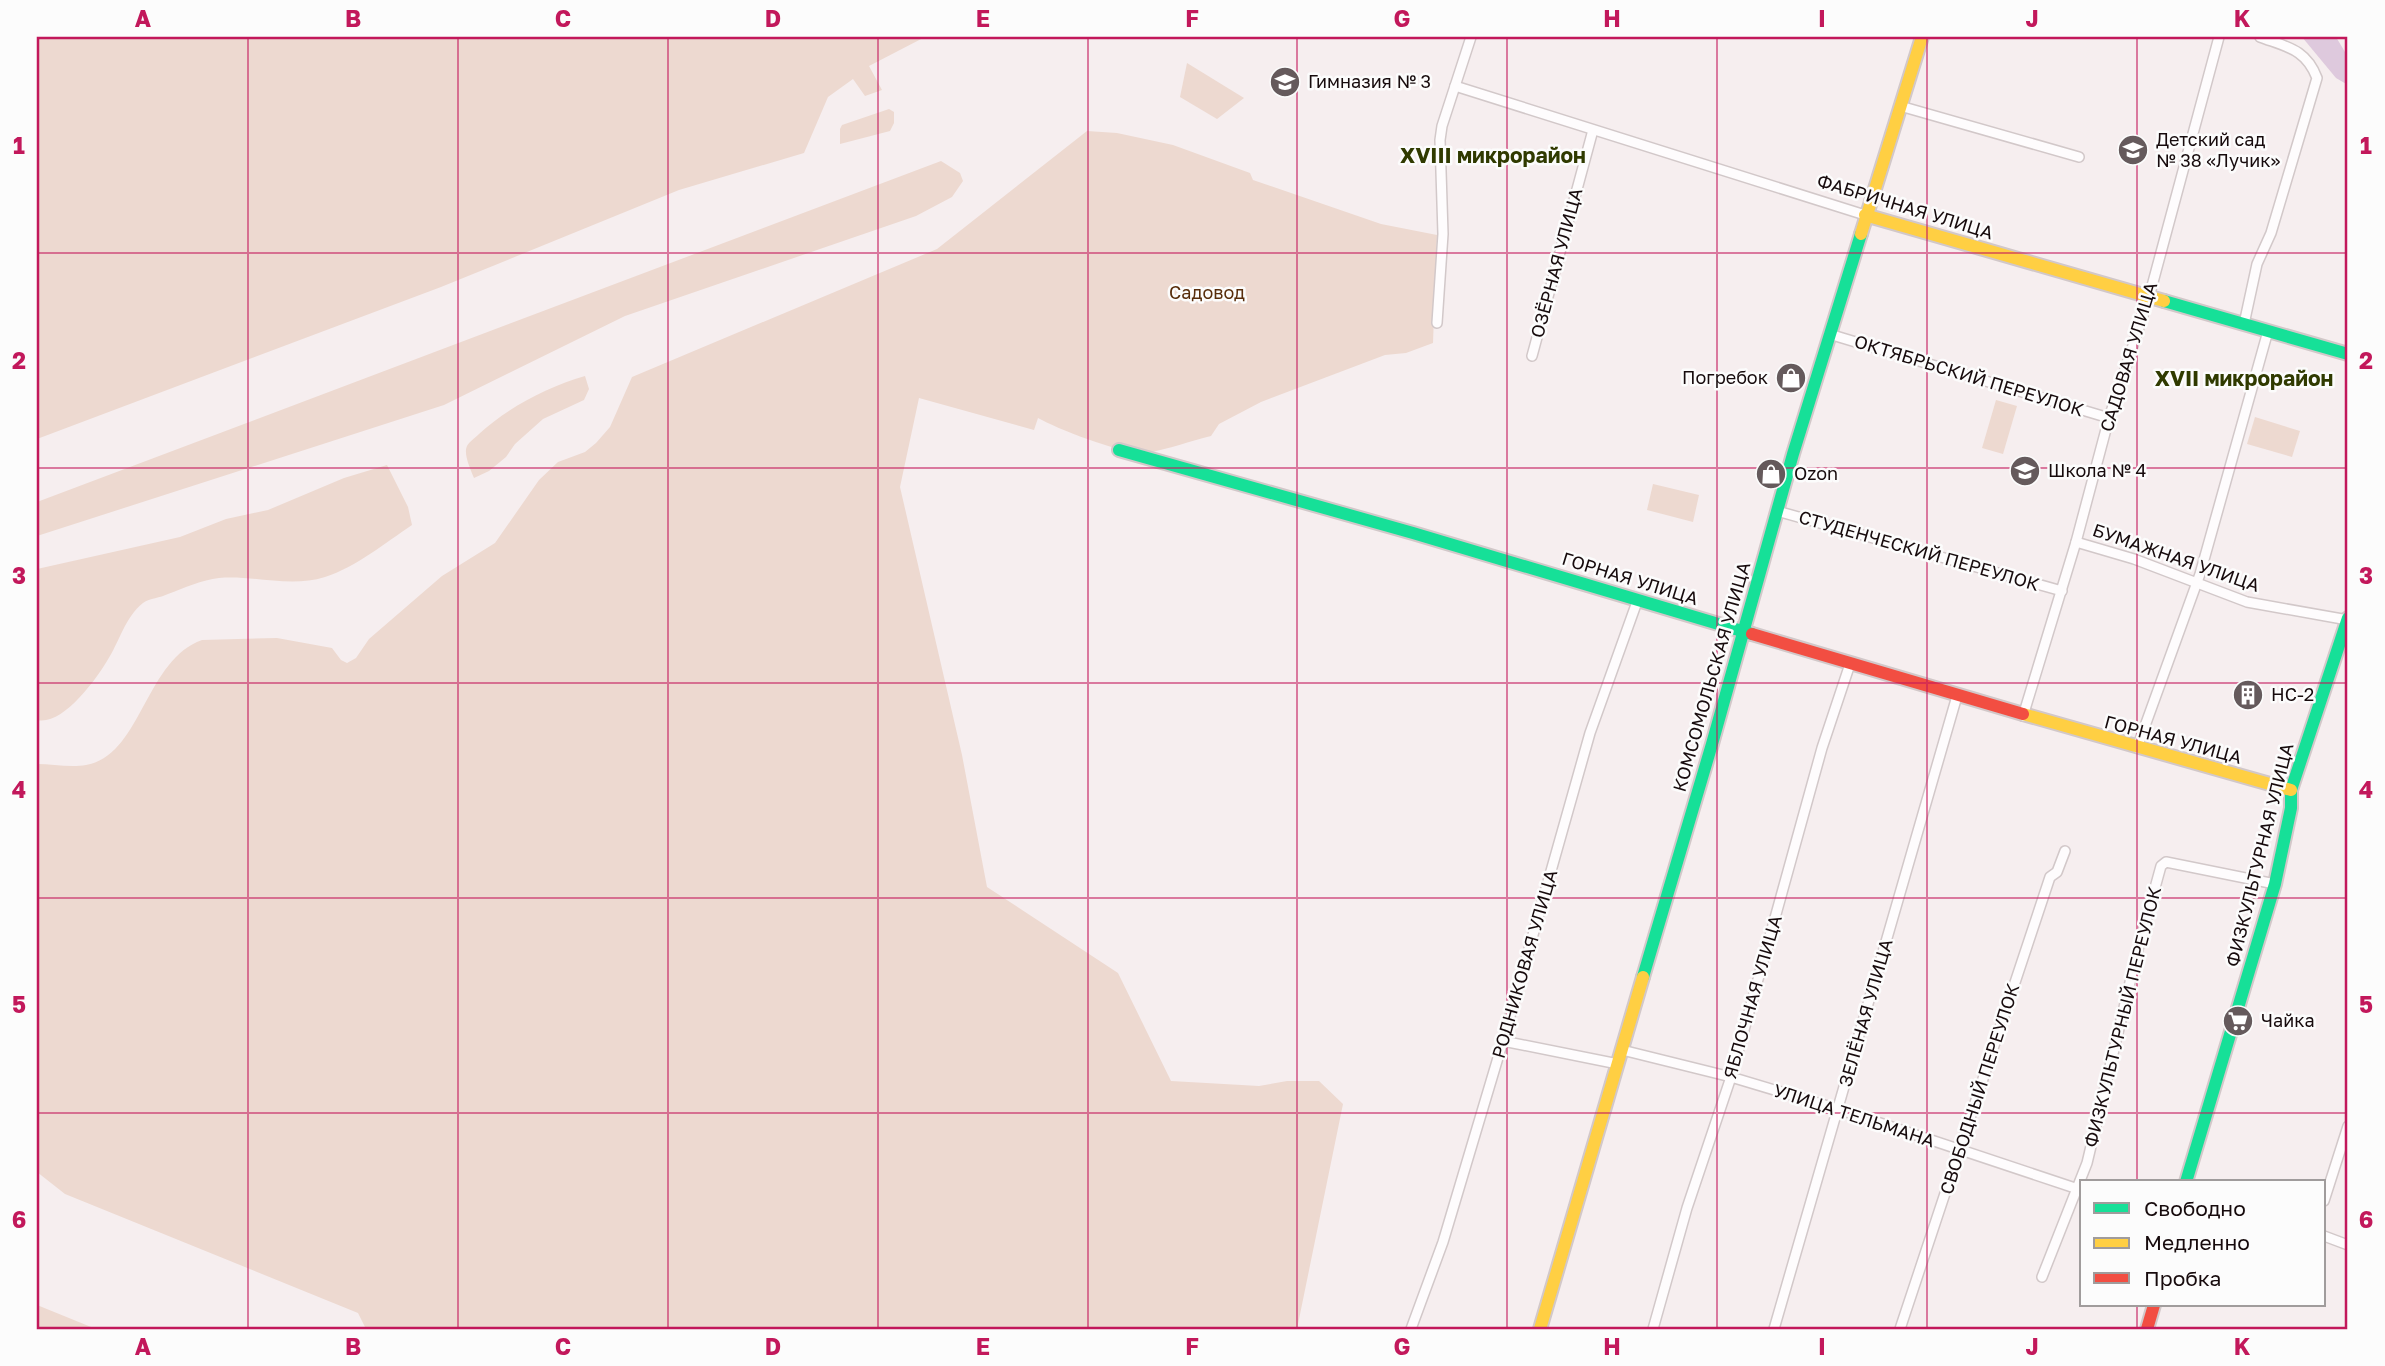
<svg xmlns="http://www.w3.org/2000/svg" width="2385" height="1366" font-family="'Golos Text',sans-serif">
  <style>
    .green { fill: #edd9d0 }
    .water { fill: #dec9dd }
    .lines { fill: none; stroke-linecap: round; stroke-linejoin: round }
    .street-casing { stroke: #d2c8c9; stroke-width: 12 }
    .fast-casing { stroke: #d2c8c9; stroke-width: 16 }
    .slow-casing { stroke: #d2c8c9; stroke-width: 16 }
    .jam-casing { stroke: #d2c8c9; stroke-width: 16 }
    .street { stroke: #fefcfd; stroke-width: 9 }
    .fast { stroke: #16e098; stroke-width: 12 }
    .slow { stroke: #ffcf43; stroke-width: 12 }
    .jam { stroke: #f24e42; stroke-width: 12 }
    .grid { fill: none; stroke: #c2185b; stroke-width: 2; stroke-opacity: 0.55 }
    .labels { text-anchor: middle; stroke-width: 5; stroke-linejoin: round; paint-order: stroke }
    .poi-label { font-size: 18px; fill: #170b0d; stroke: #fcfcfc; text-anchor: start }
    .street-label { font-size: 18px; fill: #170b0d; stroke: #fcfcfc }
    .park-label { font-size: 18px; fill: #582d0b; stroke: #fcfcfc }
    .quarter-label { font-size: 21px; font-weight: bold; fill: #303a00; stroke: #fcfcfc }
    .neatline { fill: none; stroke: #c2185b; stroke-width: 2.5 }
    .grid-label { font-size: 23px; text-anchor: middle; font-weight: bold; fill: #c2185b }
  </style>
  <rect width="100%" height="100%" fill="#f6eeef"/>
  <g class="green">
    <polygon points="37,37 925,37 869,66 882,90 865,96 853,79 828,97 804,153 679,190 441,287 37,439"/>
    <polygon points="1187,63 1244,98 1217,119 1180,97"/>
    <polygon points="889,109 894,112 894,123 890,131 840,144 840,129 842,125"/>
    <path d="M 1087,131 L 1117,133 L 1173,145 L 1250,173 L 1253,180 L 1381,224 L 1437,235 L 1433,343 L 1406,353 L 1385,355 L 1261,402 L 1219,424 L 1211,436 C 1190,441 1169,449 1147,453 C 1127,456 1057,429 1038,418 L 1034,430 L 919,398 L 900,487 L 962,755 L 987,887 L 1118,973 L 1171,1081 L 1259,1086 L 1287,1081 L 1319,1081 L 1343,1104 L 1297,1329 L 366,1329 L 358,1313 L 65,1194 L 37,1172 L 37,764 C 52,764 71,768 86,765 C 141,756 145,660 202,640 L 277,638 L 332,648 L 341,660 L 347,663 L 356,658 L 369,639 L 442,576 L 495,543 L 539,480 L 558,462 L 585,452 L 596,443 L 610,427 L 632,377 L 937,249 Z"/>
    <polygon points="941,161 960,173 963,181 952,197 916,216 625,316 444,405 37,536 37,502"/>
    <path d="M 585,376 L 589,389 L 584,400 L 543,419 L 515,444 L 506,457 L 489,471 L 474,478 C 471,470 463,454 467,446 C 469,442 475,438 479,434 C 507,408 547,387 585,376 Z"/>
    <polygon points="1996,400 2017,406 2003,454 1982,448"/>
    <polygon points="2255,417 2300,431 2292,457 2247,444"/>
    <path d="M 387,465 L 408,507 L 412,525 C 385,543 356,567 325,577 C 290,588 254,575 219,578 C 202,580 184,588 168,594 C 160,598 150,598 143,603 C 125,617 119,643 107,661 C 95,681 62,726 37,720 L 37,569 L 180,537 L 226,519 L 268,510 L 344,478 Z"/>
    <polygon points="1653,484 1699,495 1693,522 1647,510"/>
    <polygon points="37,1305 96,1329 37,1329"/>
  </g>
  <polygon class="water" points="2302,37 2336,37 2348,57 2348,85 2336,78"/>
  <g class="lines">
    <g class="street-casing">
      <g id="street">
        <polyline points="1455,86 1865,215"/>
        <polyline points="1900,106 2079,157"/>
        <polyline points="1437,323 1443,234 1440,140 1442,126 1471,37"/>
        <path d="M 2244,324 L 2257,264 L 2271,233 L 2317,78 C 2306,49 2287,47 2260,37"/>
        <polyline points="1829,334 2109,418"/>
        <polyline points="1532,356 1593,130"/>
        <polyline points="1777,511 2062,591"/>
        <polyline points="2076,542 2134,559 2247,602 2348,620"/>
        <polyline points="2023,716 2076,542 2109,418 2149,297 2219,37"/>
        <polyline points="2137,748 2200,574 2268,331"/>
        <polyline points="1503,1041 1618,1064"/>
        <polyline points="1622,1050 1731,1077 1838,1109 2081,1190"/>
        <polyline points="2324,1201 2348,1126"/>
        <polyline points="2324,1236 2348,1245"/>
        <polyline points="2042,1277 2087,1163 2137,953 2161,866 2166,862 2275,884"/>
        <polyline points="1411,1329 1443,1242 1503,1041 1590,733 1638,599"/>
        <polyline points="1653,1329 1687,1208 1731,1077 1822,748 1850,664"/>
        <polyline points="1774,1329 1957,696"/>
        <polyline points="1900,1329 2050,877 2057,872 2065,851"/>
      </g>
    </g>
    <g class="fast-casing">
      <g id="fast">
        <polyline points="2164,301 2348,354"/>
        <polyline points="1119,450 1413,533 1752,634"/>
        <polyline points="1643,977 1712,744 1793,454 1861,234"/>
        <polyline points="2186,1182 2275,884 2291,808 2291,790 2348,618"/>
      </g>
    </g>
    <g class="slow-casing">
      <g id="slow">
        <polyline points="1865,215 2164,301"/>
        <polyline points="1861,234 1922,37"/>
        <polyline points="2023,714 2291,790"/>
        <polyline points="1540,1329 1643,977"/>
      </g>
    </g>
    <g class="jam-casing">
      <g id="jam">
        <polyline points="1752,634 2023,714"/>
        <polyline points="2147,1329 2154,1305"/>
      </g>
    </g>
    <use href="#street" class="street"/>
    <use href="#fast" class="fast"/>
    <use href="#slow" class="slow"/>
    <use href="#jam" class="jam"/>
  </g>
  <path class="grid" d="M 248,37 L 248,1329M 458,37 L 458,1329M 668,37 L 668,1329M 878,37 L 878,1329M 1088,37 L 1088,1329M 1297,37 L 1297,1329M 1507,37 L 1507,1329M 1717,37 L 1717,1329M 1927,37 L 1927,1329M 2137,37 L 2137,1182M 37,253 L 2348,253M 37,468 L 2348,468M 37,683 L 2348,683M 37,898 L 2348,898M 37,1113 L 2348,1113M 2137,1305 L 2137,1329"/>
  <defs>
    <g id="school-disc" transform="scale(1.575)"><circle r="9.5" fill="#655a5c" stroke="#fcfcfc"/><path d="M0-5L7-2L0 1L-7-2ZM-4 1L0 2.5L4 1V4Q0 6-4 4Z" fill="#fff"/></g>
    <g id="shop-disc" transform="scale(1.575)"><circle r="9.5" fill="#655a5c" stroke="#fcfcfc"/><path d="M-5-2.5h2.3a2.7 3.5 0 0 1 5.4 0H5L5.5 6h-11ZM-1.5-2.5h3a1.5 2.3 0 0 0-3 0Z" fill="#fff"/></g>
    <g id="building-disc" transform="scale(1.575)"><circle r="9.5" fill="#655a5c" stroke="#fcfcfc"/><path d="M-4-6H4V6H1V3H-1V6H-4ZM-2.5-4.3h1.7v1.8h-1.7ZM.8-4.3h1.7v1.8H.8ZM-2.5-1h1.7V.8h-1.7ZM.8-1h1.7V.8H.8Z" fill="#fff"/></g>
    <g id="supermarket-disc" transform="scale(1.575)"><circle r="9.5" fill="#655a5c" stroke="#fcfcfc"/><path d="M-6-5.5h2.5l.6 2H6L4.5 2H-2.5L-4.4-4H-6ZM-1.5 3.2a1.3 1.3 0 1 0 .1 0ZM3 3.2a1.3 1.3 0 1 0 .1 0Z" fill="#fff"/></g>
  </defs>
  <g fill-rule="evenodd">
    <use href="#school-disc" x="1285" y="82"/>
    <use href="#school-disc" x="2133" y="150"/>
    <use href="#shop-disc" x="1791" y="378"/>
    <use href="#school-disc" x="2025" y="471"/>
    <use href="#shop-disc" x="1771" y="474"/>
    <use href="#building-disc" x="2248" y="695"/>
    <use href="#supermarket-disc" x="2238" y="1021"/>
  </g>
  <g class="labels">
    <g class="poi-label">
      <text x="1308" y="88">Гимназия № 3</text>
      <text x="2156" y="146">Детский сад<tspan x="2156" dy="21">№ 38 «Лучик»</tspan></text>
      <text x="1768" y="384" text-anchor="end">Погребок</text>
      <text x="2048" y="477">Школа № 4</text>
      <text x="1794" y="480">Ozon</text>
      <text x="2271" y="701">НС-2</text>
      <text x="2261" y="1027">Чайка</text>
    </g>
    <g class="street-label">
      <text transform="translate(1905 207) rotate(17)" y="6">ФАБРИЧНАЯ УЛИЦА</text>
      <text transform="translate(1557 263) rotate(-75)" y="6">ОЗЁРНАЯ УЛИЦА</text>
      <text transform="translate(2129 357) rotate(-73)" y="6">САДОВАЯ УЛИЦА</text>
      <text transform="translate(1969 376) rotate(17)" y="6">ОКТЯБРЬСКИЙ ПЕРЕУЛОК</text>
      <text transform="translate(1919 551) rotate(16)" y="6">СТУДЕНЧЕСКИЙ ПЕРЕУЛОК</text>
      <text transform="translate(2176 558) rotate(19)" y="6">БУМАЖНАЯ УЛИЦА</text>
      <text transform="translate(1630 579) rotate(17)" y="6">ГОРНАЯ УЛИЦА</text>
      <text transform="translate(1712 677) rotate(-74)" y="6">КОМСОМОЛЬСКАЯ УЛИЦА</text>
      <text transform="translate(2173 740) rotate(15)" y="6">ГОРНАЯ УЛИЦА</text>
      <text transform="translate(2260 855) rotate(-76)" y="6">ФИЗКУЛЬТУРНАЯ УЛИЦА</text>
      <text transform="translate(1525 964) rotate(-74)" y="6">РОДНИКОВАЯ УЛИЦА</text>
      <text transform="translate(1753 997) rotate(-74)" y="6">ЯБЛОЧНАЯ УЛИЦА</text>
      <text transform="translate(1866 1013) rotate(-74)" y="6">ЗЕЛЁНАЯ УЛИЦА</text>
      <text transform="translate(2123 1017) rotate(-76)" y="6">ФИЗКУЛЬТУРНЫЙ ПЕРЕУЛОК</text>
      <text transform="translate(1980 1089) rotate(-72)" y="6">СВОБОДНЫЙ ПЕРЕУЛОК</text>
      <text transform="translate(1854 1116) rotate(18)" y="6">УЛИЦА ТЕЛЬМАНА</text>
    </g>
    <g class="park-label">
      <text x="1207" y="299">Садовод</text>
    </g>
    <g class="quarter-label">
      <text x="1493" y="163">XVIII микрорайон</text>
      <text x="2244" y="386">XVII микрорайон</text>
    </g>
  </g>
  <rect width="2385" height="1366" fill="none" stroke="#fcfcfc" stroke-width="77"/>
  <rect x="2080" y="1180" width="245" height="126" fill="#fcfcfc" stroke="#a09c9c" stroke-width="2"/>
  <rect x="2094" y="1203" width="35" height="10" fill="#16e098" stroke="#a09c9c" stroke-width="2"/>
  <text x="2144" y="1216" font-size="21" fill="#170b0d">Свободно</text>
  <rect x="2094" y="1238" width="35" height="10" fill="#ffcf43" stroke="#a09c9c" stroke-width="2"/>
  <text x="2144" y="1250" font-size="21" fill="#170b0d">Медленно</text>
  <rect x="2094" y="1273" width="35" height="10" fill="#f24e42" stroke="#a09c9c" stroke-width="2"/>
  <text x="2144" y="1286" font-size="21" fill="#170b0d">Пробка</text>
  <rect x="38" y="38" width="2308" height="1290" class="neatline"/>
  <g class="grid-label">
    <text x="143" y="27">A</text>
    <text x="353" y="27">B</text>
    <text x="563" y="27">C</text>
    <text x="773" y="27">D</text>
    <text x="983" y="27">E</text>
    <text x="1192" y="27">F</text>
    <text x="1402" y="27">G</text>
    <text x="1612" y="27">H</text>
    <text x="1822" y="27">I</text>
    <text x="2032" y="27">J</text>
    <text x="2242" y="27">K</text>
    <text x="19" y="154">1</text>
    <text x="2366" y="154">1</text>
    <text x="19" y="369">2</text>
    <text x="2366" y="369">2</text>
    <text x="19" y="584">3</text>
    <text x="2366" y="584">3</text>
    <text x="19" y="798">4</text>
    <text x="2366" y="798">4</text>
    <text x="19" y="1013">5</text>
    <text x="2366" y="1013">5</text>
    <text x="19" y="1228">6</text>
    <text x="2366" y="1228">6</text>
    <text x="143" y="1355">A</text>
    <text x="353" y="1355">B</text>
    <text x="563" y="1355">C</text>
    <text x="773" y="1355">D</text>
    <text x="983" y="1355">E</text>
    <text x="1192" y="1355">F</text>
    <text x="1402" y="1355">G</text>
    <text x="1612" y="1355">H</text>
    <text x="1822" y="1355">I</text>
    <text x="2032" y="1355">J</text>
    <text x="2242" y="1355">K</text>
  </g>
</svg>
